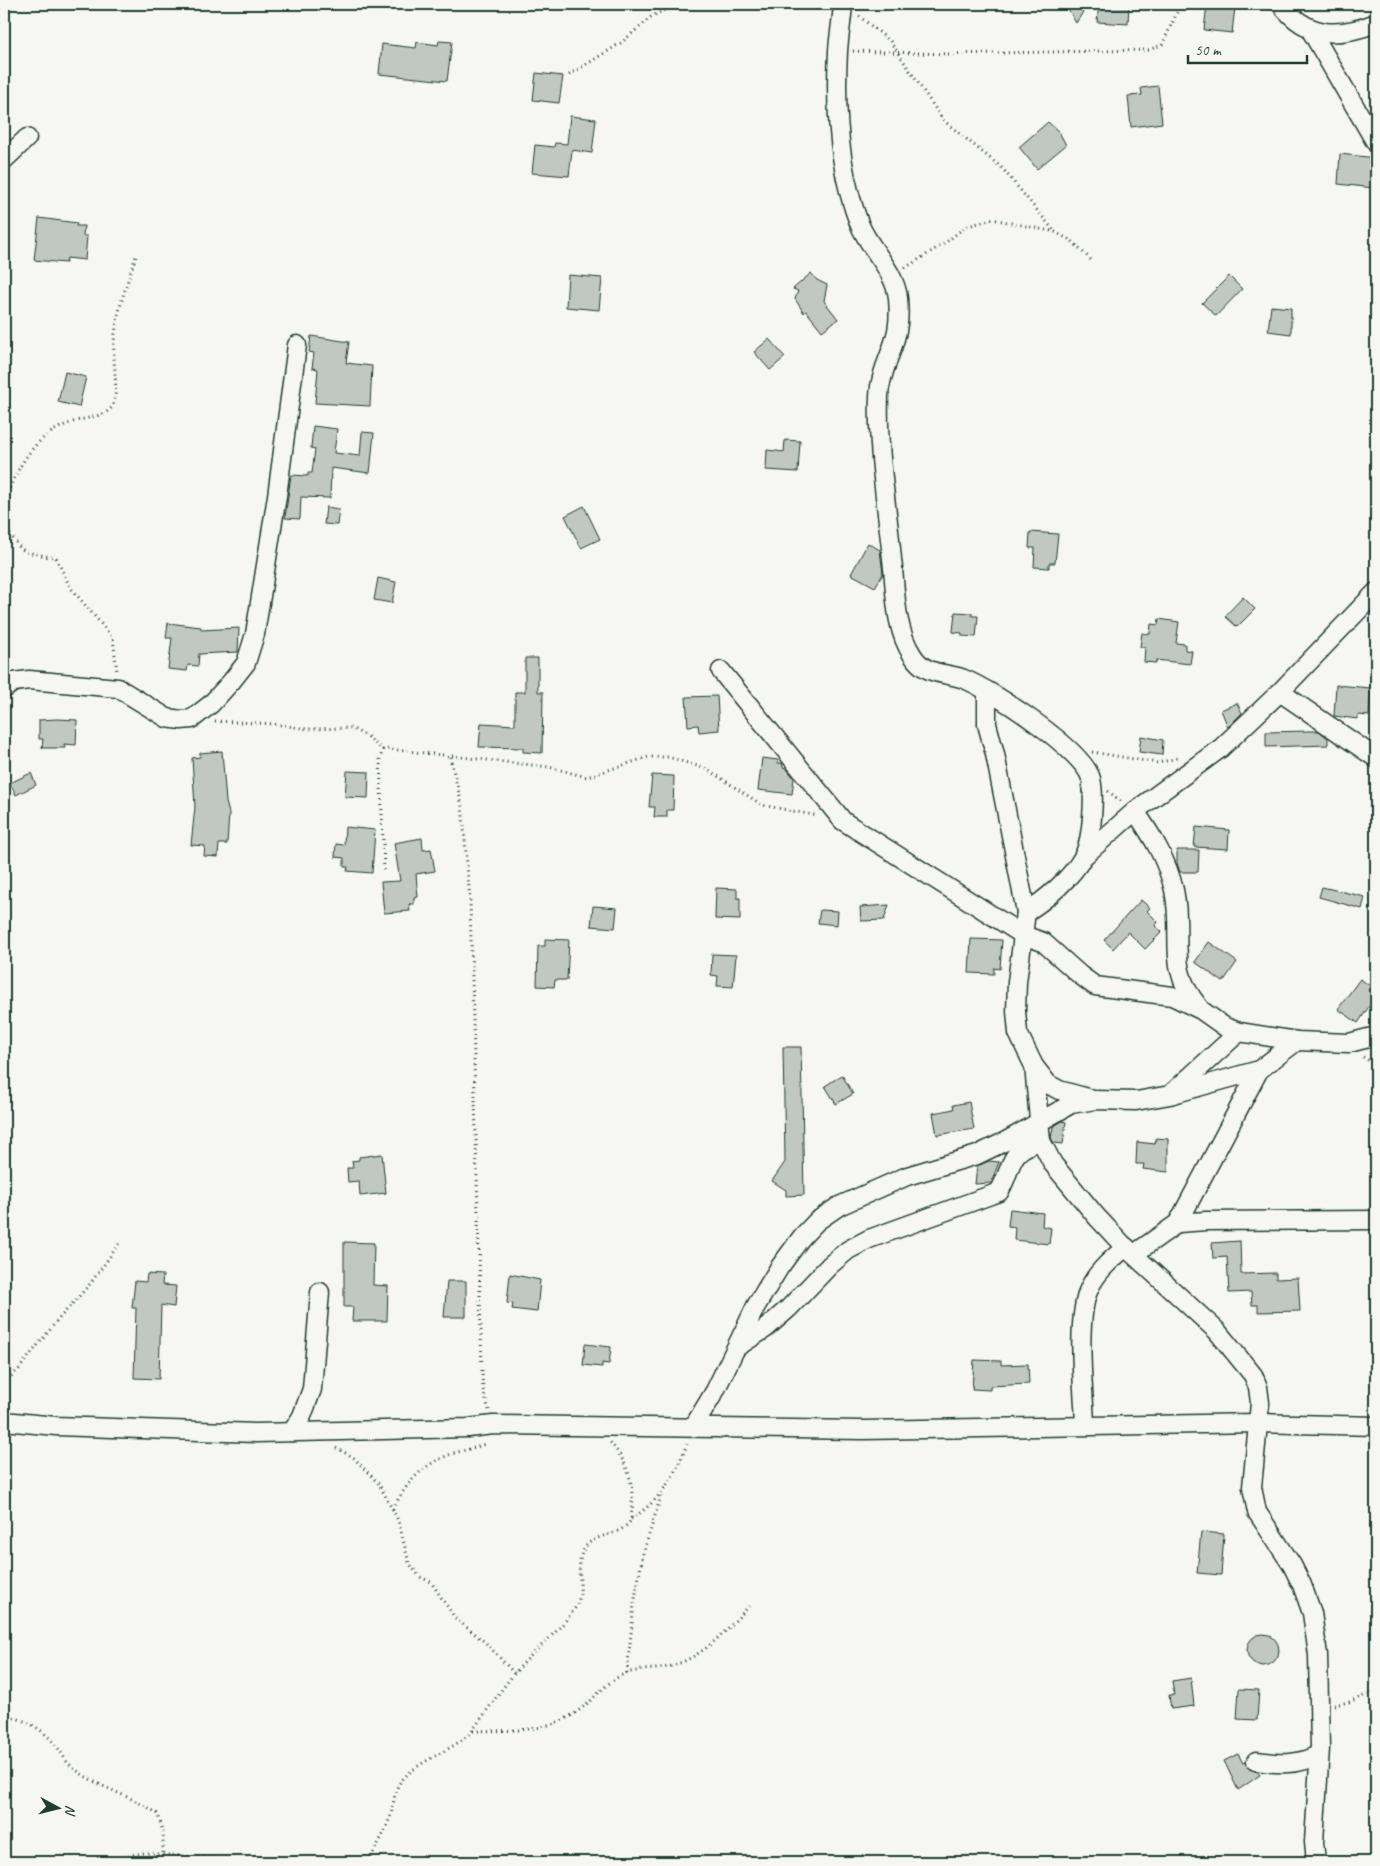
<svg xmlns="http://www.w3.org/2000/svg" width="1380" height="1866" font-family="Caveat,sans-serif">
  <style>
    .building { fill: #c1c8c3; stroke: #1f3d34 }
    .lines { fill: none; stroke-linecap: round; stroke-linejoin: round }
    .minor-casing { stroke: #1f3d34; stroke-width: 21 }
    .path { stroke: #1f3d34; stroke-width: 3; stroke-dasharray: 1 4; stroke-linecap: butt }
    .minor { stroke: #f6f6f2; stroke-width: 18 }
  </style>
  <rect width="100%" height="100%" fill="#f6f6f2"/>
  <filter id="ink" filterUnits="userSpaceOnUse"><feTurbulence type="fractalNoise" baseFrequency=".02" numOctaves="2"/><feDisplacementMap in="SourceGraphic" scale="10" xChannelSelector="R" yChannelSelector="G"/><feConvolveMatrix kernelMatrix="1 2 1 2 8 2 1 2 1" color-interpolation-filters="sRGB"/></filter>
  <g filter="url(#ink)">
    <g class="building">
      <polygon points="1065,4 1078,4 1083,12 1076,23"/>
      <polygon points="1099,4 1129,4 1128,24 1097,22"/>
      <polygon points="1207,4 1235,7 1232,33 1204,30"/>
      <polygon points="439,41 452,42 447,81 379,74 382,44 416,48 417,42 438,45"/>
      <polygon points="536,73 563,76 559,103 533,100"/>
      <polygon points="1158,86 1162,123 1131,127 1128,96 1142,95 1141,88"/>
      <polygon points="570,116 596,119 592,153 572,150 569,176 532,173 535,145 554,147 555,143 567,144"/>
      <polygon points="1048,122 1059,132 1066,145 1037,169 1019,147"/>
      <polygon points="1340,154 1376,158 1374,188 1338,184"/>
      <polygon points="39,218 77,223 76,226 84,226 83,236 87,236 85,260 67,258 66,263 34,260"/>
      <polygon points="811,273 817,280 827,285 824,301 838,319 822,331 806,311 804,313 795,299 798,291 793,289"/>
      <polygon points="568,275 602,278 599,310 566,307"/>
      <polygon points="1229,276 1242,289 1216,316 1202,303"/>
      <polygon points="1271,306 1291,308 1291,334 1268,331"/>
      <polygon points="311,336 349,342 346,363 372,366 370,406 315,403 318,369 312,368 314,353 309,352"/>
      <polygon points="769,339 785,357 770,370 754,352"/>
      <polygon points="65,372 86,377 79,407 58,402"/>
      <polygon points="313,426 337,429 334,453 360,456 362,432 374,433 370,473 331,468 330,498 301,497 300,519 285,518 291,475 308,476 308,473 312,473 315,449 311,448"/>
      <polygon points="785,440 800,441 798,472 766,470 767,450 784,452"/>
      <polygon points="584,506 600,539 581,548 565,516"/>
      <polygon points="326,507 339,509 337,525 324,524"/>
      <polygon points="1030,532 1058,534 1055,563 1049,563 1049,568 1034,567 1035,548 1029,548"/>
      <polygon points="868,543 880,550 883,574 875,587 851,574"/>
      <polygon points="378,578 396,582 392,603 374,600"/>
      <polygon points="1243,597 1255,609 1237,627 1225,616"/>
      <polygon points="955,612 972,613 972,616 978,616 976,637 962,636 962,633 953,632"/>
      <polygon points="1159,619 1179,622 1176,643 1185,644 1185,650 1192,651 1190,664 1156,660 1156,663 1144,662 1145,647 1140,647 1142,633 1150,634 1151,624 1158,625"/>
      <polygon points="168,623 201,627 201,630 239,628 238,652 199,654 198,666 188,665 187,671 168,669 172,638 166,638"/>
      <polygon points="525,658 538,658 538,692 543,692 542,753 523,752 523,748 479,747 481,723 515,725 515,692 525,692"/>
      <polygon points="1336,685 1371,688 1369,716 1358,715 1358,719 1334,716"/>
      <polygon points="717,696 719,730 699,732 698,725 688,726 686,697"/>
      <polygon points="1237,703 1242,713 1228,727 1221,710"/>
      <polygon points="57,719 77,720 76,745 64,744 65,748 42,748 43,739 39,739 39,720"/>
      <polygon points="1309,731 1319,731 1328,738 1328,745 1266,747 1266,732"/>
      <polygon points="1141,736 1163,740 1162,755 1139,752"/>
      <polygon points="222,751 226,802 229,813 227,844 219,844 218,857 204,856 205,846 191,845 195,807 192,758 200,757 200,753"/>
      <polygon points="762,758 778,760 778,763 782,763 783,767 786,768 794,778 792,794 758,790"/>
      <polygon points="347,771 369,772 368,798 345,797"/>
      <polygon points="31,773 36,785 16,795 10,783"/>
      <polygon points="652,775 674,776 673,810 667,810 667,817 654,817 655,807 649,807"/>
      <polygon points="345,827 375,830 372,873 347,871 348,867 344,867 344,858 335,857 336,844 344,845"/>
      <polygon points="1196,827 1229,830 1228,849 1194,847"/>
      <polygon points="422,838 423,850 431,849 435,871 416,874 418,897 414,898 414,904 409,904 410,911 384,913 381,882 400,881 394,843"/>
      <polygon points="1177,850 1199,850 1198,872 1180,872 1177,863"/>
      <polygon points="1322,887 1365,897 1362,909 1319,897"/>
      <polygon points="716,888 737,889 737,898 740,898 740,920 715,919"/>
      <polygon points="1141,900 1150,908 1147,911 1158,922 1155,926 1162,932 1145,949 1128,932 1113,949 1104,940"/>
      <polygon points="889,905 884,920 861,921 860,907"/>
      <polygon points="593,906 617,908 615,928 591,926"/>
      <polygon points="820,910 838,911 837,925 818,923"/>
      <polygon points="545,939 569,940 567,980 555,980 554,987 537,986 538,946 545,946"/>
      <polygon points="971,939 1002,940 1000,969 994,968 994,974 969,973"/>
      <polygon points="1209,942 1237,962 1223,982 1195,962"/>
      <polygon points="712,954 736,955 733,987 717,986 718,976 711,975"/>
      <polygon points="1360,979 1376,990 1376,996 1358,1023 1338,1009"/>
      <polygon points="783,1047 801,1047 804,1195 786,1196 786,1190 772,1181 785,1162"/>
      <polygon points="842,1075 853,1094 836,1104 825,1086"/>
      <polygon points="969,1102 974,1129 937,1135 933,1113 954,1109 953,1105"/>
      <polygon points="1062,1121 1066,1122 1063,1144 1054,1143 1051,1138 1053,1127"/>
      <polygon points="1156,1138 1168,1139 1168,1172 1143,1169 1144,1164 1136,1164 1137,1142 1155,1144"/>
      <polygon points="382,1154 386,1193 360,1196 359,1181 348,1182 347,1168 353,1168 352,1161 359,1160 359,1157"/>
      <polygon points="989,1161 999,1162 991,1183 975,1184 977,1166"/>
      <polygon points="1010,1209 1043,1213 1042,1226 1051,1228 1049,1244 1014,1240 1015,1227 1008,1226"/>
      <polygon points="1240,1241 1241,1274 1276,1273 1276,1279 1298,1278 1300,1311 1258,1312 1258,1305 1252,1305 1251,1292 1229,1293 1227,1257 1213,1258 1212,1243"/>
      <polygon points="344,1242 374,1243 373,1285 388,1286 387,1321 352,1321 353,1307 344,1307"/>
      <polygon points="147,1274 163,1275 162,1285 176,1286 174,1307 161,1305 159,1379 134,1378 136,1308 132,1308 135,1281 146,1282"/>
      <polygon points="510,1274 540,1280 537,1312 512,1309 513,1304 507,1303"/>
      <polygon points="447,1281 466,1281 466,1317 444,1317"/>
      <polygon points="585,1344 611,1347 609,1364 602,1363 602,1367 583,1365"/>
      <polygon points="974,1360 1001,1361 1001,1365 1028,1364 1029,1384 990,1386 990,1390 972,1389"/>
      <polygon points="1201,1532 1224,1534 1221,1575 1197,1573"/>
      <circle cx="1263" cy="1650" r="16"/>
      <polygon points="1191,1678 1194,1706 1171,1709 1169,1695 1174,1695 1172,1681"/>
      <polygon points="1239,1689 1259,1690 1257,1720 1237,1719"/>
      <polygon points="1238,1754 1243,1763 1246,1762 1249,1769 1258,1772 1260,1775 1238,1790 1224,1761"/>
    </g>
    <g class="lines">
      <g class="minor-casing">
        <g id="minor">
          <path d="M 843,4 C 842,20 839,35 838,51 C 835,107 839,171 859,223 C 869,249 895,270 898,298 C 899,310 899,324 896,335 C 891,356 880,373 879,396 C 877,450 887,505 892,559 C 896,591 894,628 913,656 C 926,676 945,672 964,679 C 992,690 1085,751 1091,779 C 1095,796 1092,842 1083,857 C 1072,877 1046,900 1026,912"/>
          <path d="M 1281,4 C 1307,38 1338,38 1376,23"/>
          <polyline points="1310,29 1376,143"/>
          <polyline points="4,160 27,138"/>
          <polyline points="721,671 843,821 1023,935 1043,942 1080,975 1095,986 1172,996 1201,1010 1225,1027 1239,1032 1297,1041 1349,1043 1376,1036"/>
          <polyline points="4,689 14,682 29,680 118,688 167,718 181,720 192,719 211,704 231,682 246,663 255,634 277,496 297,345"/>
          <polyline points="987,691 987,724 995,754 1026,912 1017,982 1016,1011 1018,1033 1034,1066 1048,1084 1059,1090 1088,1098"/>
          <polyline points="1280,692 1376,758"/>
          <path d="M 1135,811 C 1153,837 1167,860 1174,890 C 1184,936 1165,967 1199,1007"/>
          <polyline points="1084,856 1135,811 1221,748 1280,692 1376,592"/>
          <polyline points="1034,1066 1041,1141 1053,1164 1096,1216 1123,1245 1217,1331 1253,1375 1258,1387 1260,1403 1252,1487 1257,1512 1292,1565 1302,1585 1312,1613 1318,1655 1320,1748 1314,1842 1316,1862"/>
          <polyline points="1173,1094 1259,1070"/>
          <polyline points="1178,1223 1259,1070 1297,1041"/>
          <polyline points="1134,1254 1178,1223 1206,1221 1376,1220"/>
          <path d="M 737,1347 L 765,1329 L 789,1308 L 830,1265 L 848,1250 L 869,1239 L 999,1192 C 1014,1167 1006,1150 1041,1141"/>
          <polyline points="4,1421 56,1426 256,1433 468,1428 493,1425 863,1430 1258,1423 1376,1426"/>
          <path d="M 1085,1424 C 1084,1390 1074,1312 1092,1283 C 1100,1269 1113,1258 1126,1247"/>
          <polyline points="694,1426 715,1391 756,1306 779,1268 801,1238 817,1221 839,1206 907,1176 977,1155 1006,1141 1071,1104 1095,1100 1136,1101 1170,1095 1239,1032"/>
          <polyline points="292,1432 302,1416 312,1389 320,1292"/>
          <path d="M 1256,1761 C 1278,1764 1299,1766 1319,1754"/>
        </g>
      </g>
      <g class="path">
        <polyline points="859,16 890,41 943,120 1002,168 1055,232"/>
        <polyline points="853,51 948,54 1148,50 1162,45 1181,4"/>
        <polyline points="569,75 621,43 651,17 676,4"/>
        <polyline points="905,268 945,243 965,227 992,219 1055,232 1072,241 1093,262"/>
        <path d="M 4,502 C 19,463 36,431 80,420 C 91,417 105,416 112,407 C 120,391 112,361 114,342 C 117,310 127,283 137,253"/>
        <polyline points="4,526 20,548 26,552 56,558 70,587 113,638 117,672"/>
        <polyline points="215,721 274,724 307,729 351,728 368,737 383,750"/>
        <polyline points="1092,752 1158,763 1177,758"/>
        <polyline points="450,757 462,805 470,900 482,1373 483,1390 489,1410"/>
        <polyline points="1108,791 1123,803"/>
        <polyline points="384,870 380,758 383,750 389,749 549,767 587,777 648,757 668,757 707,769 762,805 818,816"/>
        <polyline points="1363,1057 1376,1065"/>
        <polyline points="4,1383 19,1369 56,1322 90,1284 119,1244"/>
        <polyline points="336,1448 353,1457 379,1484 398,1520 409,1563 420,1577 431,1582 455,1618 486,1643 515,1674"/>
        <path d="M 393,1509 C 407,1481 423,1464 454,1453 C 465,1450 476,1448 487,1443"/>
        <path d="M 631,1519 C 661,1500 675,1476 687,1444"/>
        <polyline points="627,1673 634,1604 643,1554 662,1493"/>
        <polyline points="1334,1705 1349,1702 1376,1691"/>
        <path d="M 4,1716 C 25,1718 45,1730 58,1748 C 62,1753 64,1759 69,1764 C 95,1788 130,1794 158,1814 L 163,1832 L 163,1855"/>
        <path d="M 473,1731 C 511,1730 550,1734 582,1708 C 596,1697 609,1679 627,1673 C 640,1669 655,1670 668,1667 C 705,1657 727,1629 752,1603"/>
        <polyline points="120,1862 131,1855 145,1853 258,1862"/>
        <path d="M 369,1862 C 375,1848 384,1835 389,1820 C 395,1807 392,1791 402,1780 C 421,1758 452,1752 472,1731 C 488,1710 502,1687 520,1667 C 537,1648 561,1630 575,1608 C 587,1590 573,1567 584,1549 C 594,1532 620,1538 631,1520 C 634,1487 632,1468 610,1442"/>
      </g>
      <use href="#minor" class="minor"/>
    </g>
  </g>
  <rect width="1380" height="1866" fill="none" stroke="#f6f6f2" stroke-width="20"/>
  <rect x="10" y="10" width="1360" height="1846" fill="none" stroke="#1f3d34" stroke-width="2" filter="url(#ink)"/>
  <g transform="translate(58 1808) rotate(97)" stroke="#f6f6f2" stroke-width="4" paint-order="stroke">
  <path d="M0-4L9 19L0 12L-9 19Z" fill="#1f3d34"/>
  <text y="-8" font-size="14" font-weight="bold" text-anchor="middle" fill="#1f3d34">N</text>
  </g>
  <path d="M1188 55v8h119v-8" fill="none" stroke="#1f3d34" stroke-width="2.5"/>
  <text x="1195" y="55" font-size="15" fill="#1f3d34" stroke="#f6f6f2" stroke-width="4" paint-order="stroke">50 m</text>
</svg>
